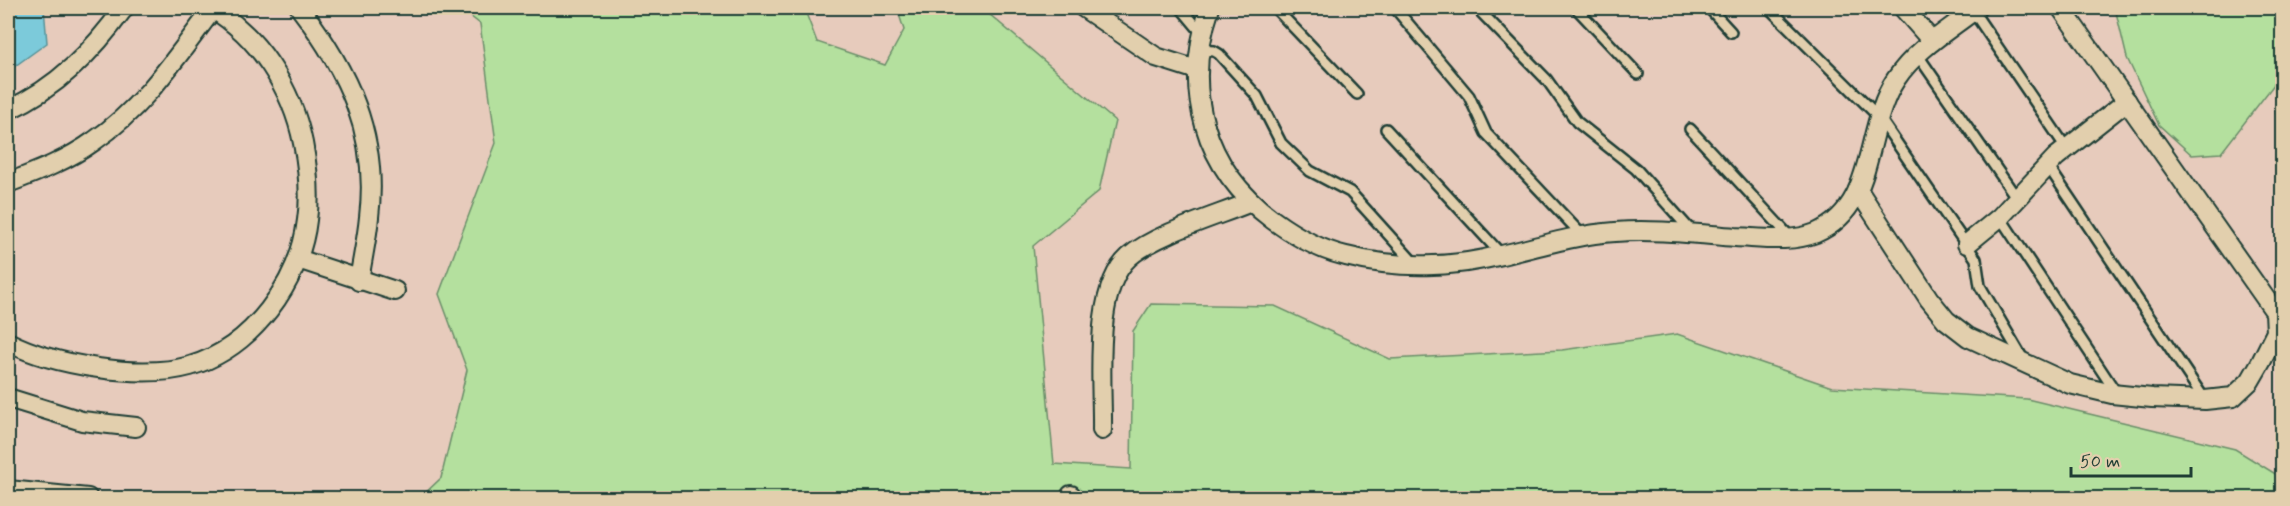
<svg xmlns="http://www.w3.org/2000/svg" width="2290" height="506" font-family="Mynerve,sans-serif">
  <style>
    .green { fill: #b4e09e; stroke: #6a8e69; stroke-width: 1.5 }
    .water { fill: #7ccada; stroke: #579298; stroke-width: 1.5 }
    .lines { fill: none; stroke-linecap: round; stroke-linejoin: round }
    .service-casing { stroke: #1f3d34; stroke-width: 14 }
    .minor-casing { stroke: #1f3d34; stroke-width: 22 }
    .service { stroke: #e2cfad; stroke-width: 9 }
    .minor { stroke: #e2cfad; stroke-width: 18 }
  </style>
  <rect width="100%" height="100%" fill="#e7cbbc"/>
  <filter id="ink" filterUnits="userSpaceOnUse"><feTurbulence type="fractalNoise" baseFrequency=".0167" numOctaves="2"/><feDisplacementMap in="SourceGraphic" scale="12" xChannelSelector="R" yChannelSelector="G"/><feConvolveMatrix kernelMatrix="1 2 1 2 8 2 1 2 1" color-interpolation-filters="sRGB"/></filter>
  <g filter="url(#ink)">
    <g class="green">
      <polygon points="460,8 804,8 817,42 885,65 904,30 897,8 982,8 1115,121 1099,191 1033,246 1054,464 1131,469 1133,331 1151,304 1275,306 1390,359 1562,350 1677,334 1832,387 2027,399 2235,449 2282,478 2282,498 420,498 441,478 467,370 439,294 496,143 480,24"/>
      <polygon points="2115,8 2282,8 2282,74 2221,153 2192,155 2159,125 2127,58"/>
    </g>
    <polygon class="water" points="8,8 44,8 47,43 8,71"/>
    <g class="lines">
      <g class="service-casing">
        <g id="service">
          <polyline points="1181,8 1201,32"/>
          <polyline points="1275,8 1357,94"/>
          <polyline points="1395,8 1469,96 1486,133 1582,235"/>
          <polyline points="1477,8 1547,80 1577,122 1636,169 1692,232"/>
          <polyline points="1576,8 1638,74"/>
          <polyline points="1709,8 1731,32"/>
          <polyline points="1769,8 1879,117 1976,259 1980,286 2023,359"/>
          <polyline points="1973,11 2067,149"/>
          <polyline points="1200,50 1214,51 1219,54 1257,96 1281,143 1310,171 1350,192 1415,264"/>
          <polyline points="1917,54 2018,200"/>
          <polyline points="2282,111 2282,112"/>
          <polyline points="1386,129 1501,254"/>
          <polyline points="1690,129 1791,238"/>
          <polyline points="2048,166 2205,400"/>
          <polyline points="2000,217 2117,394"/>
        </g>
      </g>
      <g class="minor-casing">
        <g id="minor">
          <path d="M 300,8 C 348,71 379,136 369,217 C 367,239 362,260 359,281"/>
          <polyline points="1084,8 1156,57 1197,70"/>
          <path d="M 1210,8 C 1182,89 1203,168 1273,220 C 1295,236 1320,250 1346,256 C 1373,263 1405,266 1433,265 C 1495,264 1553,236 1615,232 C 1654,229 1695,234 1735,237 C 1761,238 1790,243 1816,233 C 1878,206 1863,128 1896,79 C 1916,49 1949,30 1977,8"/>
          <polyline points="1903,8 1932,41"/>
          <path d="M 8,110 C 57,88 93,51 124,8"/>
          <path d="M 8,183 C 37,172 68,160 94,141 C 144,107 177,56 213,9"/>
          <polyline points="1858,190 1929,299 1946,320 1968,337 2070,384 2112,394 2152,398 2205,400 2233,397 2250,381 2261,362 2276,332 2275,312 2061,8"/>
          <polyline points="1967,244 2000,217 2056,157 2127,101"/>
          <polyline points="298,259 395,291"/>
          <path d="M 8,342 C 53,365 140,380 190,366 C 252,348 300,282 307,220 C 311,194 308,169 303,143 C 292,89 259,36 211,8"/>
          <polyline points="8,398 82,421 136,427"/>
          <path d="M 1102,430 C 1103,383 1092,290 1129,257 C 1155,234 1217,216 1251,202"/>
          <polyline points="8,490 88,498"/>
          <polyline points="1071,495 1071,498"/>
        </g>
      </g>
      <use href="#service" class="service"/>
      <use href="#minor" class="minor"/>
    </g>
  </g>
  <rect width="2290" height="506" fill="none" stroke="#e2cfad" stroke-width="30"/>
  <rect x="15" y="15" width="2260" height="476" fill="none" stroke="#1f3d34" stroke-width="2" filter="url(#ink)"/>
  <path d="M2071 467v9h120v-9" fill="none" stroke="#1f3d34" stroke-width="3"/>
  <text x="2080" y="467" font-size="18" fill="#1f3d34" stroke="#e2cfad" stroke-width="4.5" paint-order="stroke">50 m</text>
</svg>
